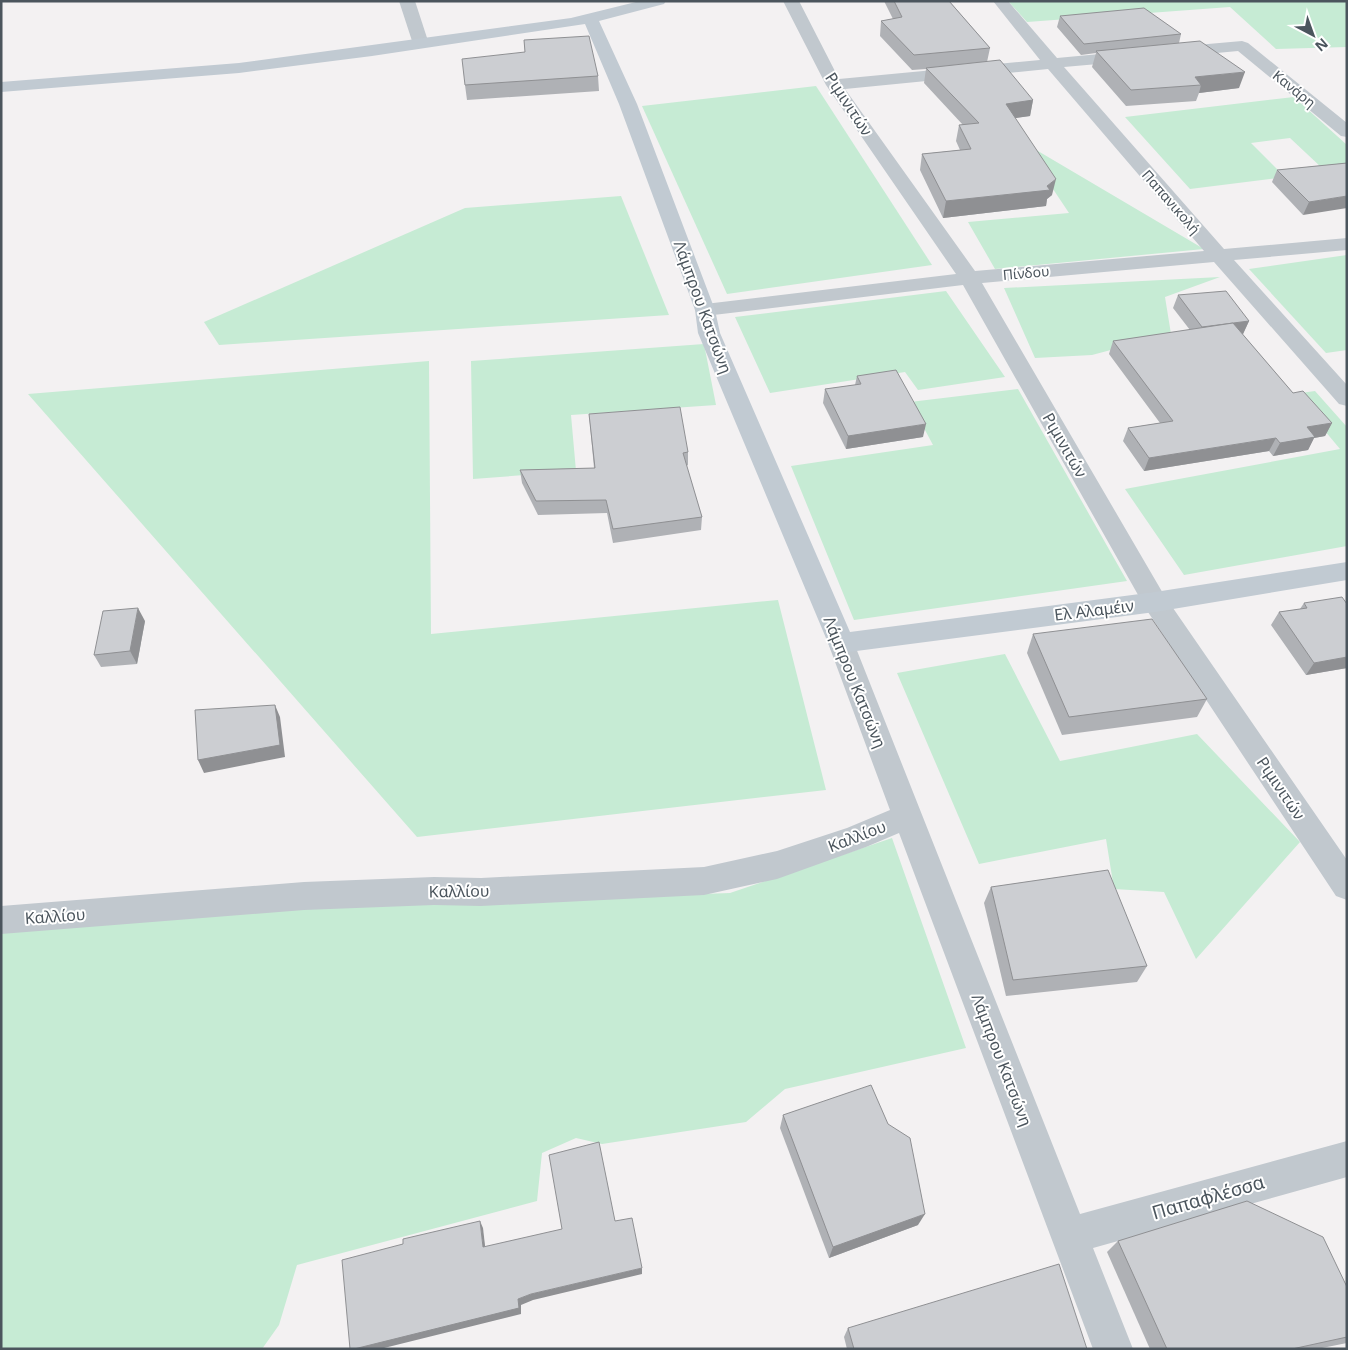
<svg xmlns="http://www.w3.org/2000/svg" width="1348" height="1350" font-family="'Noto Sans',sans-serif">
  <style>
    .green { fill: #c6ebd4 }
    .lines { fill: none; stroke-linecap: round; stroke-linejoin: round }
    .street { fill: #c1c8ce; fill-rule: evenodd }
    .secondary { fill: #c1cad2; fill-rule: evenodd }
    .wall { fill: #afb1b5 }
    .shaded-wall { fill: #8f9093 }
    .building { fill: #ccced2; stroke: #8f9093 }
    .labels { text-anchor: middle; stroke-width: 4; stroke-linejoin: round; paint-order: stroke }
    .far-street-label { font-size: 14px; fill: #4b555d; stroke: #fff }
    .street-label { font-size: 16px; fill: #4b555d; stroke: #fff }
    .near-street-label { font-size: 19px; fill: #4b555d; stroke: #fff }
  </style>
  <rect width="100%" height="100%" fill="#f3f1f2"/>
  <g class="green">
    <polygon points="1008,1 1347,1 1347,47 1276,49 1230,7 1027,22"/>
    <polygon points="816,86 932,265 727,294 642,106"/>
    <polygon points="1294,97 1347,145 1347,171 1322,168 1290,138 1251,143 1285,177 1190,189 1125,117"/>
    <polygon points="1021,141 1204,249 995,269 968,222 1069,213"/>
    <polygon points="621,196 669,315 219,345 204,322 465,208"/>
    <polygon points="1347,255 1347,350 1326,353 1249,269"/>
    <polygon points="1220,277 1165,297 1171,334 1092,355 1035,358 1004,288"/>
    <polygon points="946,291 1005,377 918,390 905,372 770,393 735,317"/>
    <polygon points="704,344 716,405 571,415 576,471 473,479 471,361"/>
    <polygon points="429,361 431,634 778,600 826,790 417,837 28,394"/>
    <polygon points="1018,389 1127,581 854,620 791,466 933,445 910,402"/>
    <polygon points="1315,391 1347,427 1347,546 1184,575 1125,489 1340,449 1294,394"/>
    <polygon points="1005,654 1060,761 1197,734 1300,842 1196,959 1164,892 1114,889 1106,839 979,864 897,673"/>
    <polygon points="892,838 966,1048 785,1089 746,1122 602,1144 576,1138 542,1153 537,1201 297,1265 279,1325 262,1349 1,1349 1,931 275,909 730,893"/>
  </g>
  <g class="lines">
    <g class="street">
      <polygon points="399,1 415,1 429,44 427,47 415,47 413,44"/>
      <path d="M 783,1 L 799,1 L 839,79 L 1040,60 L 993,1 L 1008,1 L 1057,58 L 1132,51 L 1138,53 L 1140,56 L 1138,59 L 1132,61 L 1064,67 L 1224,249 L 1347,238 L 1347,250 L 1234,260 L 1347,385 L 1347,406 L 1339,404 L 1214,262 L 982,283 L 1164,595 L 1347,860 L 1347,900 L 1336,896 L 1146,609 L 963,285 L 705,316 L 698,314 L 695,310 L 698,306 L 705,304 L 956,274 L 826,85 ZM 1048,69 L 1204,251 L 975,271 L 845,89 Z"/>
      <polygon points="1242,41 1248,43 1347,123 1347,137 1341,136 1238,51 1174,57 1168,55 1166,52 1168,49 1174,47"/>
      <polygon points="841,633 851,636 854,643 1080,1214 1347,1141 1347,1177 1093,1248 1133,1349 1093,1349 899,833 866,847 777,879 704,895 481,906 434,905 304,910 1,934 1,906 304,882 434,877 481,878 704,867 777,851 847,828 890,810 828,643 831,636"/>
    </g>
    <polygon class="secondary" points="640,1 666,1 664,4 599,21 637,104 715,310 720,333 850,632 1155,592 1347,562 1347,580 1155,612 841,653 831,650 698,333 695,310 619,104 585,24 372,56 239,73 1,92 1,82 239,63 571,18"/>
  </g>
  <g class="wall">
    <polygon points="884,1 949,1 990,48 987,62 1033,100 1030,116 1015,118 1052,195 1047,199 1046,206 943,218 920,170 922,154 960,150 956,141 959,125 963,125 924,83 926,69 912,70 880,36 881,21 893,19"/>
    <polygon points="1060,16 1181,34 1179,43 1239,88 1199,93 1196,101 1126,106 1092,67 1096,53 1081,55 1057,27"/>
    <polygon points="524,40 598,76 599,91 467,100 465,85 525,52"/>
    <polygon points="1347,163 1303,215 1272,182 1277,170"/>
    <polygon points="1178,295 1249,321 1243,334 1242,334 1293,393 1332,423 1325,436 1314,438 1308,450 1273,456 1269,451 1144,471 1123,441 1128,428 1160,423 1109,354 1113,341 1190,330 1173,308"/>
    <polygon points="857,376 923,437 846,449 823,403 825,389 855,385"/>
    <polygon points="589,414 688,452 688,465 686,466 702,517 701,530 613,543 607,513 538,515 522,483 520,470 594,468"/>
    <polygon points="1304,603 1347,668 1306,675 1271,625 1279,612 1300,609"/>
    <polygon points="145,621 137,664 101,667 94,655"/>
    <polygon points="1033,634 1207,699 1197,717 1062,735 1027,653"/>
    <polygon points="991,887 1147,966 1137,982 1006,996 984,903"/>
    <polygon points="783,1115 918,1225 829,1258 780,1128"/>
    <polygon points="1118,1241 1347,1287 1347,1343 1317,1349 1150,1349 1107,1252"/>
    <polygon points="848,1328 1087,1349 847,1349 844,1337"/>
  </g>
  <g class="shaded-wall">
    <polygon points="1245,72 1239,88 1199,93 1201,85 1195,77"/>
    <polygon points="1033,100 1030,116 1002,120 1006,104"/>
    <polygon points="1056,179 1052,195 1047,199 1046,206 943,218 946,201 1047,186"/>
    <polygon points="1347,196 1347,208 1303,215 1309,202"/>
    <polygon points="1249,321 1243,334 1197,340 1202,327"/>
    <polygon points="1332,423 1325,436 1314,438 1308,450 1273,456 1280,443 1307,427"/>
    <polygon points="926,424 923,437 846,449 848,436"/>
    <polygon points="1276,438 1269,451 1144,471 1149,458"/>
    <polygon points="138,608 145,621 137,664 130,651"/>
    <polygon points="1347,657 1347,668 1306,675 1314,663"/>
    <polygon points="275,705 280,717 285,757 204,773 198,760"/>
    <polygon points="925,1214 918,1225 829,1258 833,1247"/>
    <polygon points="480,1221 483,1228 486,1254 483,1247"/>
    <polygon points="642,1268 642,1274 533,1300 521,1305 521,1314 380,1349 354,1349 518,1299 531,1294"/>
  </g>
  <g class="building">
    <polygon points="894,1 949,1 990,48 914,55 881,21 902,17"/>
    <polygon points="1144,8 1181,34 1084,44 1060,16"/>
    <polygon points="589,36 598,76 465,85 462,59 525,52 524,40"/>
    <polygon points="1200,41 1245,72 1195,77 1201,85 1131,90 1096,51"/>
    <polygon points="1000,60 1033,100 1006,104 1056,179 1047,186 1050,190 946,201 922,154 971,149 959,125 979,123 926,68"/>
    <polygon points="1347,163 1347,196 1309,202 1277,170"/>
    <polygon points="1226,291 1249,321 1202,327 1178,295"/>
    <polygon points="1233,323 1293,393 1303,391 1332,423 1307,427 1315,437 1280,443 1276,438 1149,458 1128,428 1173,421 1113,341"/>
    <polygon points="896,370 926,424 848,436 825,389 861,384 857,376"/>
    <polygon points="680,407 688,452 683,453 702,517 613,529 606,500 536,501 520,470 595,468 589,414"/>
    <polygon points="1342,597 1347,604 1347,657 1314,663 1279,612 1307,608 1304,603"/>
    <polygon points="138,608 130,651 94,655 103,611"/>
    <polygon points="1152,619 1207,699 1069,717 1033,634"/>
    <polygon points="275,705 280,745 198,760 195,710"/>
    <polygon points="1108,870 1147,966 1013,980 991,887"/>
    <polygon points="871,1085 888,1124 910,1138 925,1214 833,1247 783,1115"/>
    <polygon points="599,1142 615,1221 632,1218 642,1268 531,1294 518,1299 519,1308 354,1349 350,1349 342,1260 403,1244 403,1239 480,1221 483,1247 562,1229 549,1155"/>
    <polygon points="1247,1201 1323,1237 1347,1287 1347,1337 1292,1349 1167,1349 1118,1241"/>
    <polygon points="1059,1264 1087,1349 854,1349 848,1328"/>
  </g>
  <g class="labels">
    <g class="far-street-label">
      <text transform="translate(1294 89) rotate(39)" y="5">Κανάρη</text>
      <text transform="translate(1171 202) rotate(49)" y="5">Παπανικολή</text>
      <text transform="translate(1026 273) rotate(-5)" y="5">Πίνδου</text>
    </g>
    <g class="street-label">
      <text transform="translate(849 104) rotate(57)" y="6">Ριμινιτών</text>
      <text transform="translate(703 307) rotate(70)" y="6">Λάμπρου Κατσώνη</text>
      <text transform="translate(1065 445) rotate(60)" y="6">Ριμινιτών</text>
      <text transform="translate(1094 610) rotate(-7)" y="6">Ελ Αλαμέιν</text>
      <text transform="translate(855 682) rotate(68)" y="6">Λάμπρου Κατσώνη</text>
      <text transform="translate(1281 788) rotate(56)" y="6">Ριμινιτών</text>
      <text transform="translate(857 836) rotate(-21)" y="6">Καλλίου</text>
      <text transform="translate(459 891) rotate(-1)" y="6">Καλλίου</text>
      <text transform="translate(55 916) rotate(-4)" y="6">Καλλίου</text>
      <text transform="translate(1002 1060) rotate(69)" y="6">Λάμπρου Κατσώνη</text>
    </g>
    <g class="near-street-label">
      <text transform="translate(1208 1197) rotate(-16)" y="7">Παπαφλέσσα</text>
    </g>
  </g>
  <rect width="1348" height="1350" fill="none" stroke="#4b555d" stroke-width="5"/>
  <g transform="translate(1313 35) rotate(139)" stroke="#ffffff" stroke-width="4" paint-order="stroke">
  <path d="M0-4L9 19L0 12L-9 19Z" fill="#4b555d"/>
  <text y="-8" font-size="14" font-weight="bold" text-anchor="middle" fill="#4b555d">N</text>
  </g>
</svg>
